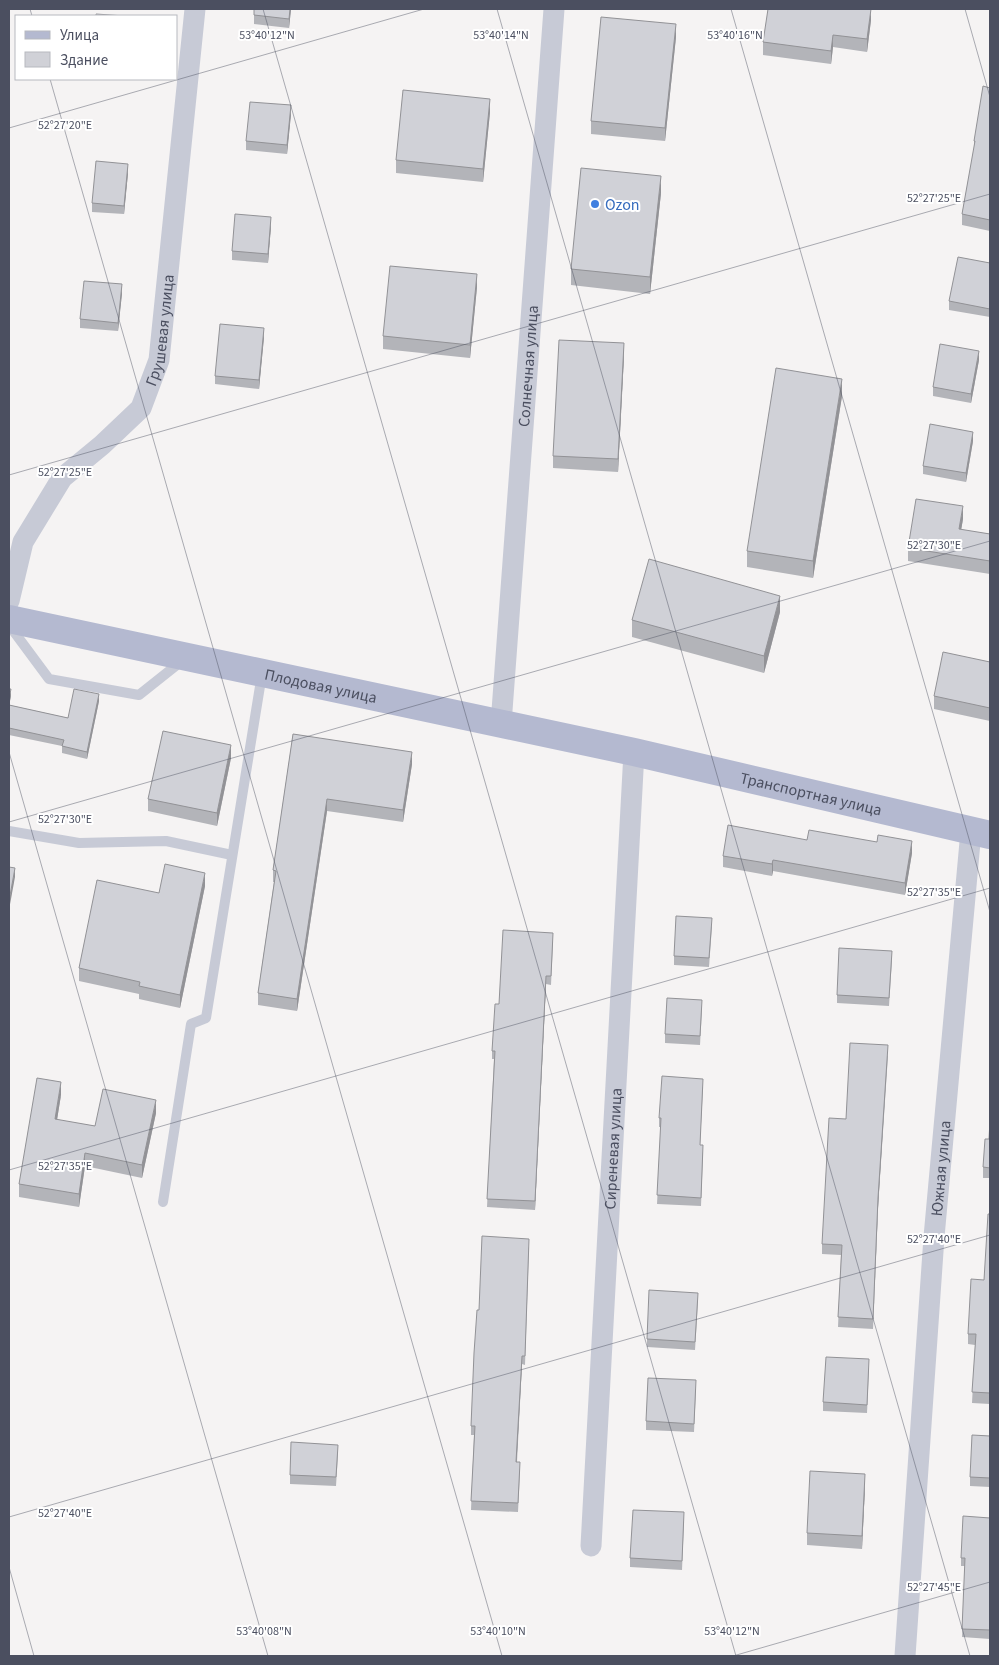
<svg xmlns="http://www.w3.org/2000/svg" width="999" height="1665" font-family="'Source Sans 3',sans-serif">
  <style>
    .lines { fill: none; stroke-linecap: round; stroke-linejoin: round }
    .service { stroke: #c7cad6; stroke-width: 10 }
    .minor { stroke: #c7cad6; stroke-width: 21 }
    .primary { stroke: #b4b9d0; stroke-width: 28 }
    .wall { fill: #b3b4b9 }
    .shaded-wall { fill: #929296 }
    .building { fill: #d0d1d7; stroke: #929296 }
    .ticks { fill: none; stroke: #4b4f60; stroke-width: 1; stroke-opacity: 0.45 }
    .shop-dot { fill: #3f7fe0; stroke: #fff; stroke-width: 2 }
    .labels { text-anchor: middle; stroke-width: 4; stroke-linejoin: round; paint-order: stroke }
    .shop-label { font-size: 16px; fill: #366cbe; stroke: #fff; text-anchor: start }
    .street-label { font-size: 16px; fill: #4b4f60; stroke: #fff }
    .ticks-label { font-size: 12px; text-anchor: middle; fill: #4b4f60; stroke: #fff; stroke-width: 4; stroke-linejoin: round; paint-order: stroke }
  </style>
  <rect width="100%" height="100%" fill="#f5f3f3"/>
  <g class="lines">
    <g class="service">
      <polyline points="9,625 49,679 139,695 183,660"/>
      <polyline points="9,831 79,843 166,841 232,855"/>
      <polyline points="163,1202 191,1024 206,1018 262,674"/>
    </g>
    <g class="minor">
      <path id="s1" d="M 9,601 L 23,542 L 62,478 L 102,445 L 141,408 L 159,360 L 195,9"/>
      <path id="s2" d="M 501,724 L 554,9"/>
      <path id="s3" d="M 591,1546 L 634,752"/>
      <path id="s4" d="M 905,1656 L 934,1237 L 971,831"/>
    </g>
    <path class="primary" id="s5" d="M 9,619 L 634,752 L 990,835"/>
  </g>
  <g class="wall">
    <polygon points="291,9 289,28 254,24 254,15"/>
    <polygon points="871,20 867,52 833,47 831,64 763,55 763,42"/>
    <polygon points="676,37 665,141 591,134 591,121"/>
    <polygon points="990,88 990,231 962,225 962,214 974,150 974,141"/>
    <polygon points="490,112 483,182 396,173 396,160"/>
    <polygon points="291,114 287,154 246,150 246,141"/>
    <polygon points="128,173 124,214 92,212 92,203"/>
    <polygon points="661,193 650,294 571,285 571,269"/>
    <polygon points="271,226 268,263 232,260 232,251"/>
    <polygon points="990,263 990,317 949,310 949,301"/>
    <polygon points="477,287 470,358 383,349 383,336"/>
    <polygon points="122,293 118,331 80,328 80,319"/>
    <polygon points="264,337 259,389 215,384 215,376"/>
    <polygon points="624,356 618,472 553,468 553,456"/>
    <polygon points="979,360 971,403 933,396 933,387"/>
    <polygon points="842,396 813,578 747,567 747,551"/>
    <polygon points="973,441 966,482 923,474 923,466"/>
    <polygon points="963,519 961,530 990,534 990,574 908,561 908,548"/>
    <polygon points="780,612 764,673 632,637 632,620"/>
    <polygon points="990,662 990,721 934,709 934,696"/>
    <polygon points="9,689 11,696 9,705 68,718 99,701 87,759 62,753 62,746 9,735"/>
    <polygon points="293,734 412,764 403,822 327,811 297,1011 258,1005 258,993 274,882 273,882 273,870"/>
    <polygon points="231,758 217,826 148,811 148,799"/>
    <polygon points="912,853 905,895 773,871 772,876 723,867 723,856"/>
    <polygon points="205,886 180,1008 139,999 139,994 79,981 79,968 159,893"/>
    <polygon points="712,926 709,967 674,965 674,956"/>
    <polygon points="553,942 551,985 546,984 535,1210 487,1207 494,1059 492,1059 492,1051 499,1004"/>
    <polygon points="892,960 889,1006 837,1003 837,995"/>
    <polygon points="702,1009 700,1045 665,1043 665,1034"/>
    <polygon points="888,1055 878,1208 873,1329 838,1327 841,1255 822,1254 822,1244 846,1119"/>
    <polygon points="703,1087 700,1145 703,1154 701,1206 657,1204 661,1127 659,1127 659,1118"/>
    <polygon points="61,1095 57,1120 95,1126 156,1113 142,1178 85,1166 79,1207 19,1197 19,1184"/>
    <polygon points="990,1120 990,1178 983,1178 983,1167 989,1139"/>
    <polygon points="990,1214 990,1404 972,1403 975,1345 968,1344 968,1334 984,1280"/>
    <polygon points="529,1247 525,1365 522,1364 517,1462 520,1471 518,1512 471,1510 474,1435 471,1435 471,1426 479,1310"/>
    <polygon points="698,1301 695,1350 647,1347 647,1339"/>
    <polygon points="869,1368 867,1413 823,1411 823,1402"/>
    <polygon points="696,1389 694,1432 646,1430 646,1421"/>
    <polygon points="990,1436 990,1487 970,1486 970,1477"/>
    <polygon points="338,1454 336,1486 290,1484 290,1475"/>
    <polygon points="865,1487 862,1549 807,1545 807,1533"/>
    <polygon points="990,1518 990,1639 962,1637 965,1566 961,1566 961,1558"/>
    <polygon points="684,1521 682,1570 630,1567 630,1558"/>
  </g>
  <g class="shaded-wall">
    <polygon points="290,9 291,9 289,28 289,19"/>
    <polygon points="871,9 871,20 867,52 867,39"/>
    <polygon points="676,24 676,37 665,141 665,128"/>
    <polygon points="833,35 833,47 831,64 831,51"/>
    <polygon points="490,99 490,112 483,182 483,169"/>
    <polygon points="291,105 291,114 287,154 287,145"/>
    <polygon points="128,164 128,173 124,214 124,206"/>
    <polygon points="661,176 661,193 650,294 650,277"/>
    <polygon points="271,217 271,226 268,263 268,254"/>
    <polygon points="477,274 477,287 470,358 470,345"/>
    <polygon points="122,284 122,293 118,331 118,323"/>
    <polygon points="264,328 264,337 259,389 259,380"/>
    <polygon points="624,343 624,356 618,472 618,459"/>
    <polygon points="979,351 979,360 971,403 971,394"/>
    <polygon points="842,379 842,396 813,578 813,561"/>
    <polygon points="973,432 973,441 966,482 966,473"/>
    <polygon points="963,506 963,519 959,542 959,529"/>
    <polygon points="780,596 780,612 764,673 764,656"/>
    <polygon points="11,689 11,696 9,706 9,699"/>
    <polygon points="99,694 99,701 87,759 87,752"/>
    <polygon points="231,745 231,758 217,826 217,813"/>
    <polygon points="412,752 412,764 403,822 403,810"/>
    <polygon points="327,799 327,811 297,1011 297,999"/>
    <polygon points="912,841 912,853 905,895 905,883"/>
    <polygon points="773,860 773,871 772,876 772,864"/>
    <polygon points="15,868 15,877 9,910 9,901"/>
    <polygon points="205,873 205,886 180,1008 180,995"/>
    <polygon points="546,976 546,984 535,1210 535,1201"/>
    <polygon points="888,1045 878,1208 873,1329 878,1198"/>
    <polygon points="61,1082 61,1095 55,1132 55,1119"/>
    <polygon points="156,1100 156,1113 142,1178 142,1165"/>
    <polygon points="85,1153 85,1166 79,1207 79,1194"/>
    <polygon points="522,1356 522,1364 516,1471 516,1462"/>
    <polygon points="865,1474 865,1487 862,1549 862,1536"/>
  </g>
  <g class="building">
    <polygon points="254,9 290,9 289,19 254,15"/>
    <polygon points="768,9 871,9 867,39 833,35 831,51 763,42"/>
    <polygon points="96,14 125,16 96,16"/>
    <polygon points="601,17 676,24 665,128 591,121"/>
    <polygon points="983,86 990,88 990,220 962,214 975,141 974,141"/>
    <polygon points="403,90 490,99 483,169 396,160"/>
    <polygon points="250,102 291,105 287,145 246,141"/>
    <polygon points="96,161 128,164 124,206 92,203"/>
    <polygon points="581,168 661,176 650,277 571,269"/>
    <polygon points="235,214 271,217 268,254 232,251"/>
    <polygon points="958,257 990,263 990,309 949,301"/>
    <polygon points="390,266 477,274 470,345 383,336"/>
    <polygon points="84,281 122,284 118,323 80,319"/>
    <polygon points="220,324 264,328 259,380 215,376"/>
    <polygon points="559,340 624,343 618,459 553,456"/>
    <polygon points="940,344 979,351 971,394 933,387"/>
    <polygon points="776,368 842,379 813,561 747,551"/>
    <polygon points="930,424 973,432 966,473 923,466"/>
    <polygon points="916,499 963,506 959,529 990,534 990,561 908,548"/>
    <polygon points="649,559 780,596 764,656 632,620"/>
    <polygon points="943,652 990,662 990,708 934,696"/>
    <polygon points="9,689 11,689 9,699"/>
    <polygon points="74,689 99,694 87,752 62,746 64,740 9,728 9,705 68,718"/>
    <polygon points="163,731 231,745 217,813 148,799"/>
    <polygon points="293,734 412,752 403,810 327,799 297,999 258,993 276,871 273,870"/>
    <polygon points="728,825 807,840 809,830 877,842 878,835 912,841 905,883 773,860 772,864 723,856"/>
    <polygon points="165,864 205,873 180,995 139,986 140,982 79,968 97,880 159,893"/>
    <polygon points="9,867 15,868 9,901"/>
    <polygon points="676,916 712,918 709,958 674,956"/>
    <polygon points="503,930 553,933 551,976 546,976 535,1201 487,1199 495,1051 492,1051 495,1004 499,1004"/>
    <polygon points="839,948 892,951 889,998 837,995"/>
    <polygon points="667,998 702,1000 700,1036 665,1034"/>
    <polygon points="850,1043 888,1045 878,1198 873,1319 838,1317 842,1245 822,1244 829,1118 846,1119"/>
    <polygon points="662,1076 703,1079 700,1145 703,1145 701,1198 657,1195 661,1118 659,1118"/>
    <polygon points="37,1078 61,1082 55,1119 95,1126 103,1089 156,1100 142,1165 85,1153 79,1194 19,1184"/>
    <polygon points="990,1120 990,1168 983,1167 985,1139 989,1139"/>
    <polygon points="988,1214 990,1214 990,1393 972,1392 976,1334 968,1334 971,1279 984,1280"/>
    <polygon points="482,1236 529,1239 525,1356 522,1356 516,1462 520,1462 518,1503 471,1501 475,1426 471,1426 474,1353 477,1310 479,1310"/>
    <polygon points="649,1290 698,1293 695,1342 647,1339"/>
    <polygon points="826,1357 869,1359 867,1405 823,1402"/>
    <polygon points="648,1378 696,1380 694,1424 646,1421"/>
    <polygon points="972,1435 990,1436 990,1478 970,1477"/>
    <polygon points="291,1442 338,1445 336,1477 290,1475"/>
    <polygon points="810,1471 865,1474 862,1536 807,1533"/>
    <polygon points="633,1510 684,1512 682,1561 630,1558"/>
    <polygon points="963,1516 990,1518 990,1630 962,1629 965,1558 961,1558"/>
  </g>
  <path class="ticks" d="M 30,9 L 32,16M 263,9 L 736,1656M 497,9 L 970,1656M 731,9 L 990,912M 965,9 L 990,97M 50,79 L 502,1656M 9,128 L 424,9M 9,475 L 990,194M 9,752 L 268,1656M 9,822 L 990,541M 9,1170 L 990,888M 9,1517 L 990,1235M 9,1567 L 34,1656M 733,1656 L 990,1582"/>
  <circle class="shop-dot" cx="595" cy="204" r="5"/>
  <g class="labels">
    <g class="shop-label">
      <text x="605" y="210">Ozon</text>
    </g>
    <g class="street-label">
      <text dy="6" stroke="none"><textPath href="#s1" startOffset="322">Грушевая улица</textPath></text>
      <text dy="6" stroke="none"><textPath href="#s2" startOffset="359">Солнечная улица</textPath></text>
      <text dy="6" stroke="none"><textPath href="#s5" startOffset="319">Плодовая улица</textPath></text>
      <text dy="6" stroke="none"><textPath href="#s5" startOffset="821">Транспортная улица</textPath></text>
      <text dy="6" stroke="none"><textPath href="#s3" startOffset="398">Сиреневая улица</textPath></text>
      <text dy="6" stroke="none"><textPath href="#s4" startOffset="489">Южная улица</textPath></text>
    </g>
  </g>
  <g class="ticks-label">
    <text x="267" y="39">53°40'12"N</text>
    <text x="501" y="39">53°40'14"N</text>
    <text x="735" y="39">53°40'16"N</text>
    <text x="65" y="129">52°27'20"E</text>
    <text x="934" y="202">52°27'25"E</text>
    <text x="65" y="476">52°27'25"E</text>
    <text x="934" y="549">52°27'30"E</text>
    <text x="65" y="823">52°27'30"E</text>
    <text x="934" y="896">52°27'35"E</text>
    <text x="65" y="1170">52°27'35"E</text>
    <text x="934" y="1243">52°27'40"E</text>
    <text x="65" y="1517">52°27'40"E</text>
    <text x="934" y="1591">52°27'45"E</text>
    <text x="264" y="1635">53°40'08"N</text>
    <text x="498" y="1635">53°40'10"N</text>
    <text x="732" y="1635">53°40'12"N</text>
  </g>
  <rect width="999" height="1665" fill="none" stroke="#4b4f60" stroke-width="20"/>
  <rect x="15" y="15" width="162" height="65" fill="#ffffff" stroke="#b7b9bf"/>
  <rect x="25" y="31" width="25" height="8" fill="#b4b9d0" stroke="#b7b9bf"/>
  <text x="60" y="40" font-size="15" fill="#4b4f60">Улица</text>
  <rect x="25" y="52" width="25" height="15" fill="#d0d1d7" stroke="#b7b9bf"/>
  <text x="60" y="65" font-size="15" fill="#4b4f60">Здание</text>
</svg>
